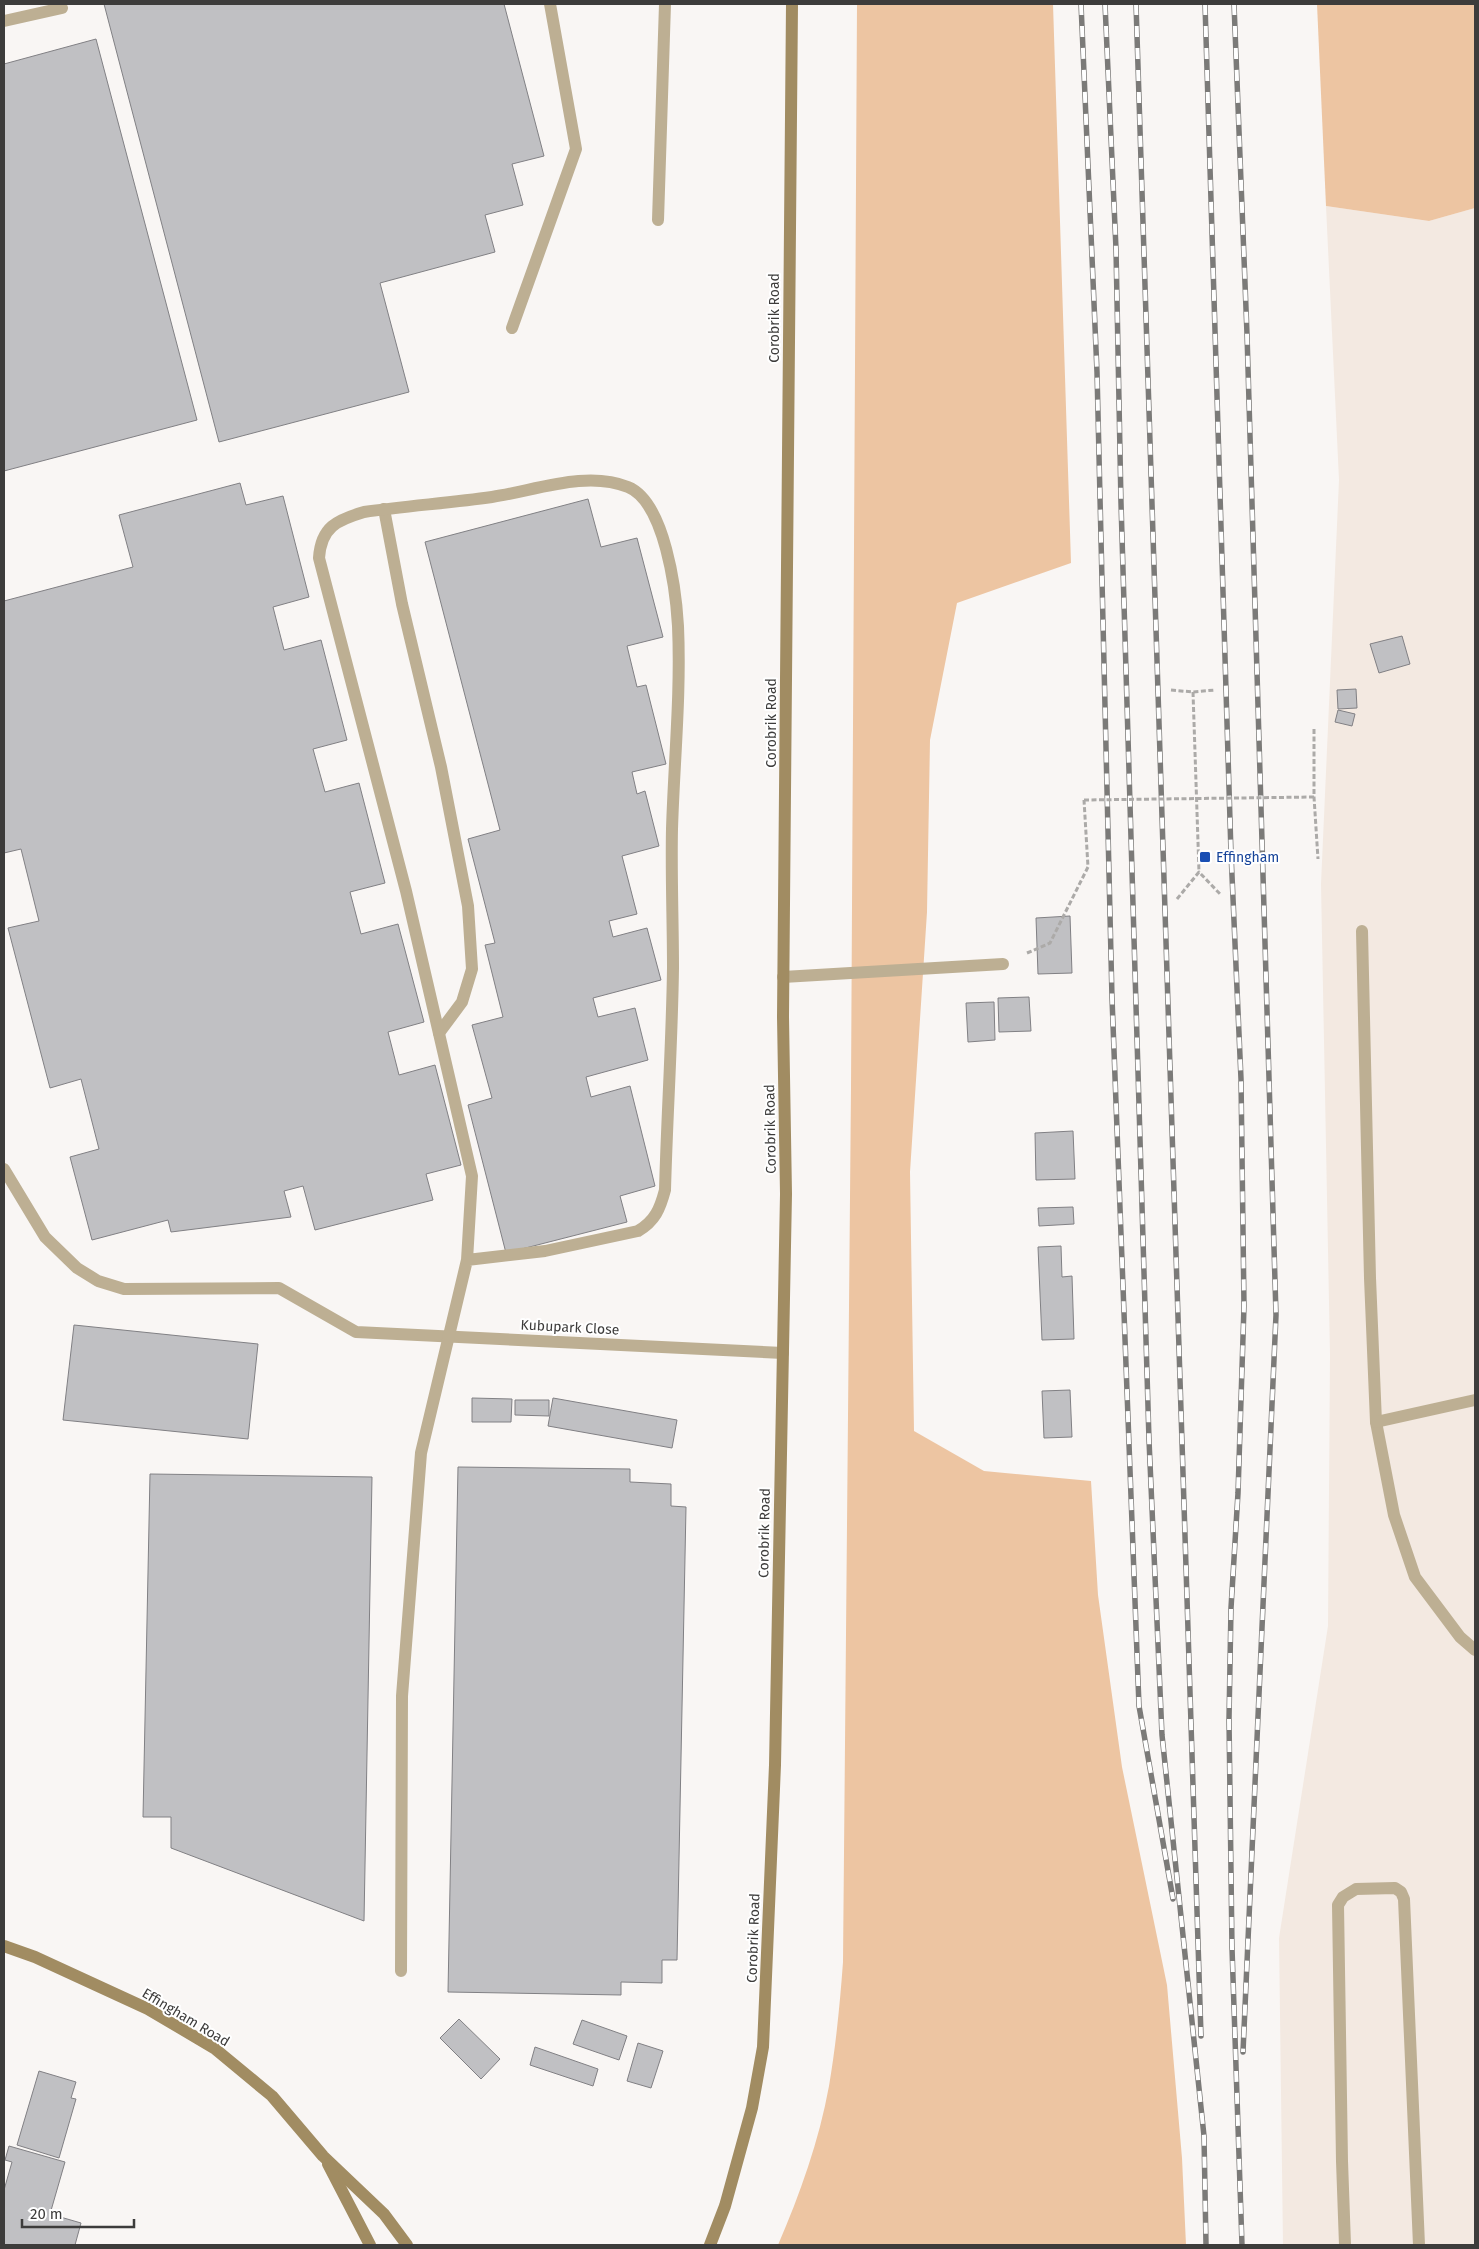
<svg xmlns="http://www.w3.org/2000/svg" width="1479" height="2249" font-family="'Fira Sans',sans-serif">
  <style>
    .built { fill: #f3e9e1 }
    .green { fill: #edc5a2 }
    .building { fill: #c0c0c3; stroke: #818084 }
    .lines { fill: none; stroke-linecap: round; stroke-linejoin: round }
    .path { stroke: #acaaa8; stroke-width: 3; stroke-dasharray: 5 2.5; stroke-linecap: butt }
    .lane { stroke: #bdaf93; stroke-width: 12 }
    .secondary { stroke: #a18c62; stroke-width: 12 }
    .rail-casing { stroke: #7b7a78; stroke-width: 5.5 }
    .rail { stroke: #fff; stroke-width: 4; stroke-dasharray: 11; stroke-linecap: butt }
    .path-bridge { stroke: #acaaa8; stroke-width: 3; stroke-dasharray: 5 2.5; stroke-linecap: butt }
    .transit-dot { fill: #1a4fb4; stroke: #fff; stroke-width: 2 }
    .labels { text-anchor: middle; stroke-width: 4; stroke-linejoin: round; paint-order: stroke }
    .street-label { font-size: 14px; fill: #3d3c3b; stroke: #fff }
    .transit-label { font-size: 14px; fill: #164399; stroke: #fff; text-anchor: start }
  </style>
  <rect width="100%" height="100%" fill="#f9f6f4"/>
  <polygon class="built" points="1326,206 1429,221 1475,208 1475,2245 1283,2245 1279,1938 1328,1626 1330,1355 1321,884 1339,480"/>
  <g class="green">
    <path d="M 857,4 L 1053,4 L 1071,563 L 957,603 L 930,740 L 927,912 L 910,1172 L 914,1431 L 984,1471 L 1091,1481 L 1098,1595 L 1122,1767 L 1167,1985 L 1182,2158 L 1186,2245 L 778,2245 C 800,2194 819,2141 829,2086 C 836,2045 840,2003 843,1962 L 851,1088 Z"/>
    <polygon points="1317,4 1475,4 1475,208 1429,221 1326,206"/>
  </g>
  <g class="building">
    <polygon points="104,4 504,4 544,156 512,164 523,205 485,215 495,252 380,283 409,392 219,442"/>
    <polygon points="96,39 197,420 4,471 4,64"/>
    <polygon points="240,483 246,505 283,496 309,597 273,607 284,650 321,640 347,740 313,749 325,792 359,783 385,883 350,892 361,934 398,924 424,1022 388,1032 399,1075 435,1065 461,1165 426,1174 433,1200 315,1230 303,1186 284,1191 291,1217 171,1232 168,1220 92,1240 70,1157 99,1149 81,1079 50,1088 8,928 39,921 21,849 4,853 4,601 133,567 119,515"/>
    <polygon points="588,499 601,547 637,538 663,637 627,646 637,687 646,685 666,764 632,772 637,794 645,791 659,846 622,856 637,914 609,921 613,937 647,928 661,980 593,998 598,1017 635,1008 648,1060 586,1077 591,1097 630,1086 655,1186 620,1196 627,1222 506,1253 468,1105 492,1098 472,1025 503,1017 485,945 495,943 468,839 500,830 425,542"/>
    <polygon points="1402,636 1410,664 1379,673 1370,644"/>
    <polygon points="1356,689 1357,708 1338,709 1337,690"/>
    <polygon points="1338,710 1355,714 1352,726 1335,722"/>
    <polygon points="1070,916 1072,973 1038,974 1036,918"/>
    <polygon points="1029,997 1031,1031 999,1032 998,998"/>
    <polygon points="994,1002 995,1040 968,1042 966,1003"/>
    <polygon points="1073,1131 1075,1179 1036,1180 1035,1133"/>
    <polygon points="1073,1207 1074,1224 1039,1226 1038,1208"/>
    <polygon points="1061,1246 1062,1277 1072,1276 1074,1339 1042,1340 1038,1247"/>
    <polygon points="74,1325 258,1344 248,1439 63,1420"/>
    <polygon points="1070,1390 1072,1437 1044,1438 1042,1391"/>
    <polygon points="472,1398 512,1399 511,1422 472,1422"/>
    <polygon points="553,1398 677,1420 672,1448 548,1426"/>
    <polygon points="515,1400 549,1400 549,1416 515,1415"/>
    <polygon points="458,1467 630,1469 630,1482 671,1484 671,1506 686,1507 677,1960 662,1960 662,1983 621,1982 621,1995 448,1992"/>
    <polygon points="150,1474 372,1477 364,1921 171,1848 171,1817 143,1817"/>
    <polygon points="459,2019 500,2059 481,2079 440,2038"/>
    <polygon points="582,2020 627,2036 619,2060 573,2044"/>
    <polygon points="638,2043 663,2051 651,2088 627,2081"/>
    <polygon points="535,2047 598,2069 593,2086 530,2065"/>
    <polygon points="39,2071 76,2082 71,2098 76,2099 59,2158 17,2145"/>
    <polygon points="9,2146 65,2162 50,2214 81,2223 75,2245 4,2245 4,2190 12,2162 5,2160"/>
  </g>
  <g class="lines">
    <g class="path">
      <polyline points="1171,690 1193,692 1215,690"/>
      <polyline points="1193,692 1199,872"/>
      <polyline points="1314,729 1314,797 1318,859"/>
      <polyline points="1177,899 1199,872 1221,895"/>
      <polyline points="1027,953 1050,943 1088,867 1084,800"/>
    </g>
    <g class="lane">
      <polyline points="4,21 62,8"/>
      <polyline points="658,220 665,4"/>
      <polyline points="512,328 576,149 550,4"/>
      <polyline points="384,509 402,604 441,767 468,906 472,969 462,1002 439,1033"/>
      <polyline points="1362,931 1370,1278 1376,1422 1394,1515 1415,1577 1460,1637 1475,1650"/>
      <polyline points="783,977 1003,964"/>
      <polyline points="4,1169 45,1237 77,1268 98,1281 124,1289 279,1288 356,1332 783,1353"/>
      <polyline points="1376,1422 1475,1400"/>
      <path d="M 401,1971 L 402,1696 L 421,1453 L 467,1260 L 472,1176 L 406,891 L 319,558 C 321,527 337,520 364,512 C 406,506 449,503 492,497 C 534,491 586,470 628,487 C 665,502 676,591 678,626 C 681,694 674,762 672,829 C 671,875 673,921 673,968 C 672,1042 667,1116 665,1190 C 660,1209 655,1221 638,1231 L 545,1251 L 467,1260"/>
      <polyline points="1345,2245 1342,2161 1338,1905 1343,1897 1356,1889 1395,1888 1401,1892 1404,1899 1419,2245"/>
    </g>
    <g class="secondary">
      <polyline points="4,1946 35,1957 148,2009 214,2048 272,2096 323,2156 384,2214 407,2245"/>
      <polyline points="328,2164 370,2245"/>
      <polyline points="710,2245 725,2206 752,2108 763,2047 775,1765 786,1194 783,1017 792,4"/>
    </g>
    <g class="rail-casing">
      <g id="rail">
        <polyline points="1081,4 1097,372 1112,998 1139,1706 1173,1899"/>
        <polyline points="1105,4 1116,249 1121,503 1149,1440 1162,1735 1204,2136 1206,2245"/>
        <polyline points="1136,4 1201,2036"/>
        <polyline points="1205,4 1231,853 1241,1079 1244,1306 1238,1493 1231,1608 1229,1719 1232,1948 1242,2245"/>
        <polyline points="1234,4 1247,334 1276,1315 1243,2052"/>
      </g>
    </g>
    <use href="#rail" class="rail"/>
    <polyline class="path-bridge" points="1084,800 1314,797"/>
  </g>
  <rect class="transit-dot" x="1199" y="851" width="12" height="12" rx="2.5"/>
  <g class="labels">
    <g class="street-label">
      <text transform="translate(774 318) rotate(-90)" y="5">Corobrik Road</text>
      <text transform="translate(771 723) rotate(-90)" y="5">Corobrik Road</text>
      <text transform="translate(770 1129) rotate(-91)" y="5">Corobrik Road</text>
      <text transform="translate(570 1327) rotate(3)" y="5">Kubupark Close</text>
      <text transform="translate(764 1533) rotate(-89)" y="5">Corobrik Road</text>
      <text transform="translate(753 1938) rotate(-88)" y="5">Corobrik Road</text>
      <text transform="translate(186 2017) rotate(31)" y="5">Effingham Road</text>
    </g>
    <g class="transit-label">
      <text x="1216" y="862">Effingham</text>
    </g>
  </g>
  <rect width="1479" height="2249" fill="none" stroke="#3d3c3b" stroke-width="10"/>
  <path d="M22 2219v8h112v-8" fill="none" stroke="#3d3c3b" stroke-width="2.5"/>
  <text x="30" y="2219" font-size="15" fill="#3d3c3b" stroke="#ffffff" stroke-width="4" paint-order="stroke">20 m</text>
</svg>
